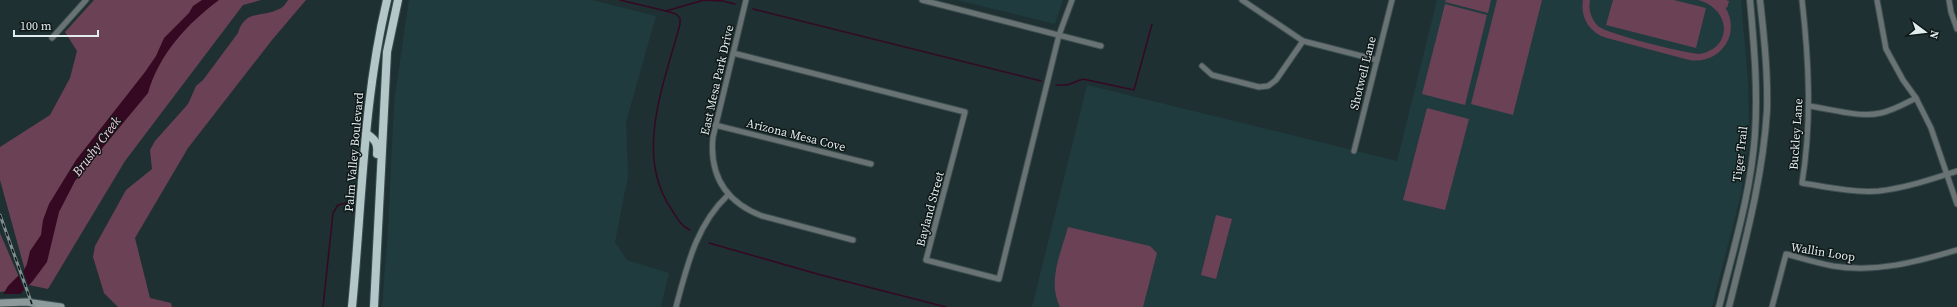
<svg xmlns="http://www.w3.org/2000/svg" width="1957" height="307" font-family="'Source Serif 4',serif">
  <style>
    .built { fill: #1f3b3e }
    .green { fill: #6b4156 }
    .water { fill: #350922 }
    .pier { fill: #1e3032 }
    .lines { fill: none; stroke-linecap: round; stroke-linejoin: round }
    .stream { stroke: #350922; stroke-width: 1.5 }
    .minor-casing { stroke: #3d4e50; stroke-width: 7 }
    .tertiary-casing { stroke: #3d4e50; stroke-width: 8 }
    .secondary-casing { stroke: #3d4e50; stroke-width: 9 }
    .trunk-casing { stroke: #3d4e50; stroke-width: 10 }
    .minor { stroke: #6a7374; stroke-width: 5 }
    .tertiary { stroke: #6a7374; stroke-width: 6 }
    .secondary { stroke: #8c9a9c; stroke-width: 7 }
    .trunk { stroke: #b3c7c9; stroke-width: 8 }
    .rail-casing { stroke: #808e90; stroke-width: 3 }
    .rail { stroke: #0f1717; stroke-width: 1.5; stroke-dasharray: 4.5; stroke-linecap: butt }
    .labels { text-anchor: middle; stroke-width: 3; stroke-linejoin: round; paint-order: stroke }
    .street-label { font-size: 12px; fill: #e1ecee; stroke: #0f1717 }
    .water-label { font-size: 13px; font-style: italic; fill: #ffcce3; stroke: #0f1717 }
  </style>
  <rect width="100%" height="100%" fill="#1e3032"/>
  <g class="built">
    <polygon points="409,0 592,0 656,16 626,122 628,176 615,242 627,260 669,273 661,307 382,307 388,230 394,102"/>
    <polygon points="957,0 1063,0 1055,24"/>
    <polygon points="1437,0 1741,0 1748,80 1749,130 1741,194 1712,307 1032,307 1087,85 1397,161"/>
  </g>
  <g class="green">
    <polygon points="94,0 261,0 243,5 125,161 48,289 29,285 0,180 0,147 50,115 70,78 77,51 65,32"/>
    <path d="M 288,0 L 306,0 L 272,40 L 188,148 L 135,238 L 150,298 L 171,303 L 172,307 L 118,307 L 104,293 L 93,257 L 95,246 L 126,190 L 152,169 L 150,150 L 155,141 L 188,104 L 196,86 L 203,80 L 238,33 C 245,9 262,18 279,9 C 283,8 286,3 288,0 Z"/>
    <polygon points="1446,0 1491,0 1488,13 1445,2"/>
    <polygon points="1497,0 1542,0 1513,115 1471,104"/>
    <path d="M 1583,0 L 1590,0 C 1588,9 1591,19 1598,26 C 1607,34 1684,53 1699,54 C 1733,49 1732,9 1698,0 L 1726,0 L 1729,1 L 1727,8 L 1725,7 C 1742,34 1720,65 1689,60 L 1607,38 C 1590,33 1580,18 1583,0 Z"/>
    <polygon points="1613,0 1674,0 1706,8 1696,48 1606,25"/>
    <polygon points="1445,4 1487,15 1465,105 1422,94"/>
    <polygon points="1427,108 1469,119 1445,210 1403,200"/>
    <polygon points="1216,215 1232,219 1216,279 1201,275"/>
    <path d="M 1068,227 L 1150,246 L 1157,253 L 1143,307 L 1060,307 C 1047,281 1061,253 1068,227 Z"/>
    <polygon points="0,233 19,277 6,291 0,292"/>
  </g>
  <path class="water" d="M 202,0 L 219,0 C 187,24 159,54 148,93 L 75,181 L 59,212 L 47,262 L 32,282 L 17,297 L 0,307 L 0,300 L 8,286 L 24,270 L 27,264 L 30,251 L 41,235 L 43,220 L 49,204 L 76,160 L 145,72 L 156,56 L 164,38 L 189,13 L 193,6 Z"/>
  <g class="pier">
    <polygon points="22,268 29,288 25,292 18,273"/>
    <polygon points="1,294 23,294 12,307 0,307"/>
  </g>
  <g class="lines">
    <g class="stream">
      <polyline points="620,0 666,11 704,0 723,1 735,4"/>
      <polyline points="753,9 1041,81"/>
      <path d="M 666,11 L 676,14 L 680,18 L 680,24 C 665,82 633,155 672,210 C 677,218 681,226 690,230"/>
      <polyline points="1056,85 1067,85 1083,79 1134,90 1152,24"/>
      <polyline points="709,243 821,275 946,307"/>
      <polyline points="323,307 333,213 338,205 350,202"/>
    </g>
    <g class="minor-casing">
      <g id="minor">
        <path d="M 746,0 L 713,137 C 709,176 726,202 762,216 L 853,240"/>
        <polyline points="922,0 1101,46"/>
        <polyline points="1242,0 1303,41 1377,60"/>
        <path d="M 1802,0 C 1809,61 1812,122 1802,183 C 1827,187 1854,193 1879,191 C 1906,188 1932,179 1957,171"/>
        <polyline points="1877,0 1886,49 1903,80 1916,98 1931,128 1957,204"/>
        <polyline points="1949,0 1951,12 1957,29"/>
        <polyline points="52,38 86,0"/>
        <polyline points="733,53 965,112 926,260 999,279 1059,35 1072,0"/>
        <polyline points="1202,66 1212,75 1259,87 1268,86 1276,80 1303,41"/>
        <path d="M 1809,106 C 1831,109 1859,118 1881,113 C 1894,110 1904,104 1916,98"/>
        <polyline points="715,125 871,164"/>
        <polyline points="1354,151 1392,0"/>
        <path d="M 676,307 C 687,266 696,225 728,195"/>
        <path d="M 1772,307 L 1786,254 C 1801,258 1817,263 1833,266 C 1876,273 1916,262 1957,250"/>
      </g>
    </g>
    <g class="tertiary-casing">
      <g id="tertiary">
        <path d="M 1719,307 C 1733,250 1751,193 1755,134 C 1758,89 1754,45 1750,0"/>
        <path d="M 1729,307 C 1745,242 1763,177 1767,110 C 1768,73 1764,36 1760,0"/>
      </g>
    </g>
    <g class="secondary-casing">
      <polyline id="secondary" points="0,303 26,302 61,307"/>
    </g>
    <g class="trunk-casing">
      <g id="trunk">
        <path d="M 367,134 C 376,140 378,144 377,154"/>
        <path d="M 352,307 C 362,205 363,100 387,0"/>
        <polyline points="374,307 387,52 398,0"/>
      </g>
    </g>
    <use href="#minor" class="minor"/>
    <use href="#tertiary" class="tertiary"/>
    <use href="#secondary" class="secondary"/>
    <use href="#trunk" class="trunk"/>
    <g class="rail-casing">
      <polyline id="rail" points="0,215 33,307"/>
    </g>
    <use href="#rail" class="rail"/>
  </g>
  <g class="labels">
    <g class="street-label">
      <text transform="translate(1363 73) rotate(-76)" y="4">Shotwell Lane</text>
      <text transform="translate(717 80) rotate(-77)" y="4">East Mesa Park Drive</text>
      <text transform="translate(1796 134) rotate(-86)" y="4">Buckley Lane</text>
      <text transform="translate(796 135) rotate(14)" y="4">Arizona Mesa Cove</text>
      <text transform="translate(354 152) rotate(-85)" y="4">Palm Valley Boulevard</text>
      <text transform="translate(1740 154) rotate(-83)" y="4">Tiger Trail</text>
      <text transform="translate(930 209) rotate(-75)" y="4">Bayland Street</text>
      <text transform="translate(1823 252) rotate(9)" y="4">Wallin Loop</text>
    </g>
    <g class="water-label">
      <text transform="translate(96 146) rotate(-53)" y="5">Brushy Creek</text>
    </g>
  </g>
  <g transform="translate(1925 32) rotate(105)" stroke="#0f1717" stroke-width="3" paint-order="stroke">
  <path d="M0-3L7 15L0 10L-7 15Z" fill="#e1ecee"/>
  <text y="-6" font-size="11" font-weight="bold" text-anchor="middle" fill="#e1ecee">N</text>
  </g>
  <path d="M14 30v6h84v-6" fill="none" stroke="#e1ecee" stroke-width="2"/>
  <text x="20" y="30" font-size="12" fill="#e1ecee" stroke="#0f1717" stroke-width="3" paint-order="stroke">100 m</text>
</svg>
